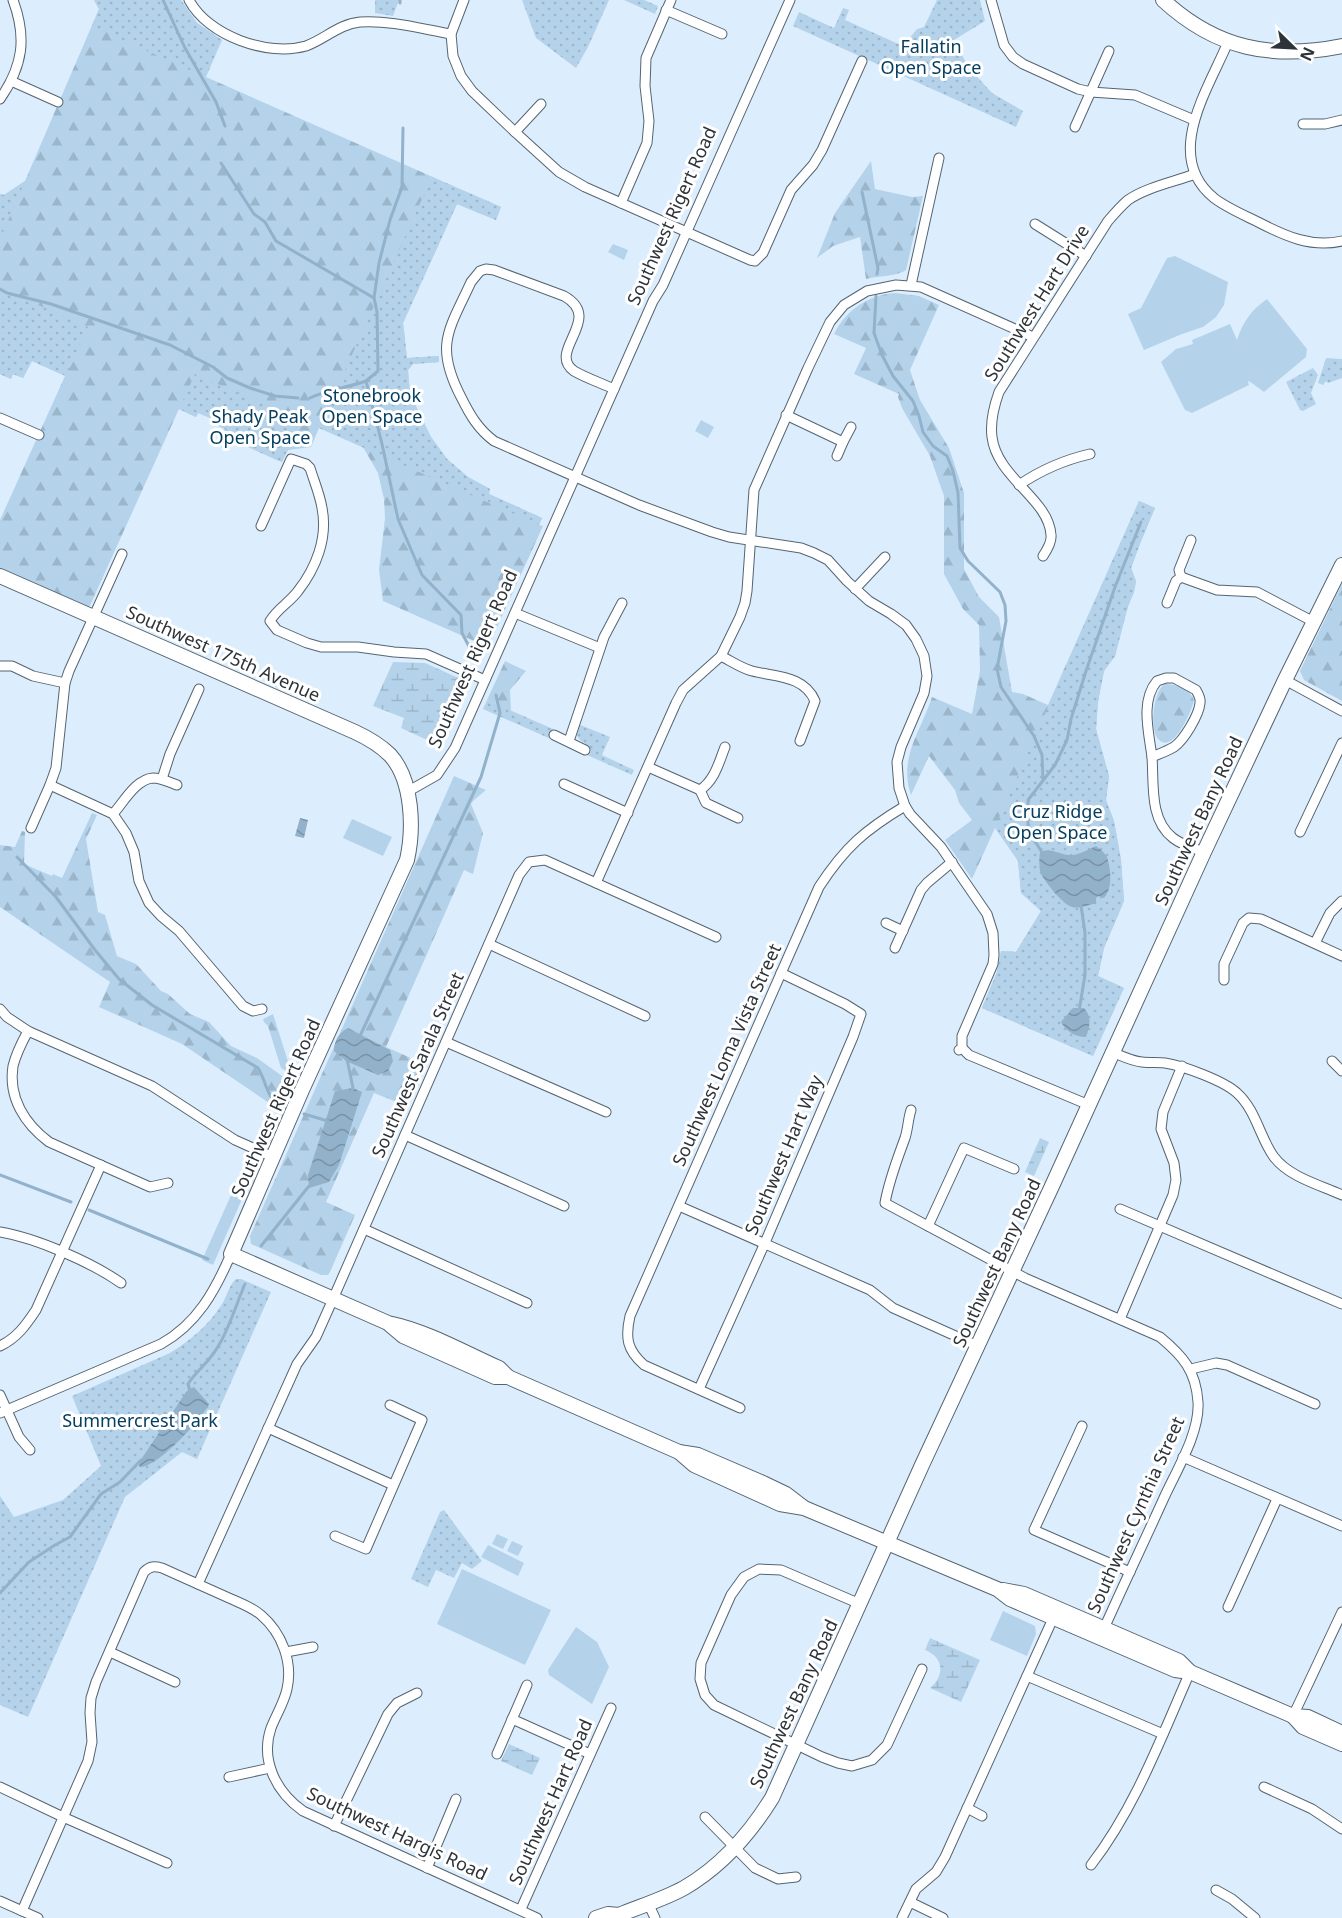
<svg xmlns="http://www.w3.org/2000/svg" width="1342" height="1918" font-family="'Noto Sans',sans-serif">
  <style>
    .grass { fill: #b4d3eb }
    .forest { fill: url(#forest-firs) }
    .wetland { fill: url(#wetland-marsh) }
    .park { fill: url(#park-dots) }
    .water { fill: url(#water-waves) }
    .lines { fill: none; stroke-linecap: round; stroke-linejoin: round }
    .stream { stroke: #92b1ca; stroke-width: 3 }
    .street-casing { stroke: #556471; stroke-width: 11 }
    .secondary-casing { stroke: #556471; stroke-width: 16 }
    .street { stroke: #fff; stroke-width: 9 }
    .secondary { stroke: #fff; stroke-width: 14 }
    .labels { text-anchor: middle; stroke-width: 6; stroke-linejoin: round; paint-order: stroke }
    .park-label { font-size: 18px; fill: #043e60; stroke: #fff }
    .street-label { font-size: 18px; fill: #2d3439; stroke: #fff }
  </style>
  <defs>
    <pattern id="forest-firs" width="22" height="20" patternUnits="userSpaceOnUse" patternTransform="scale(1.5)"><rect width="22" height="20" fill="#b4d3eb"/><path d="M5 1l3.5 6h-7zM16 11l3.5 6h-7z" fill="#9bb6ca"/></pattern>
    <pattern id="wetland-marsh" width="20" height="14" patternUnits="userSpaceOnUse" patternTransform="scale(1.5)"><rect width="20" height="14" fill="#b4d3eb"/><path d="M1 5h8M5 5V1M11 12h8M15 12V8" fill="none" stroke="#9bb6ca"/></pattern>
    <pattern id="park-dots" width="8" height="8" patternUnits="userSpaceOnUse" patternTransform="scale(1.5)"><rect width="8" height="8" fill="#b4d3eb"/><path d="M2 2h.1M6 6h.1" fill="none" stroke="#9bb6ca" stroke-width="1.8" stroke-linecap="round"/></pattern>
    <pattern id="water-waves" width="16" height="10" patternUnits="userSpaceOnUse" patternTransform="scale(1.5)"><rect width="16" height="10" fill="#92b1ca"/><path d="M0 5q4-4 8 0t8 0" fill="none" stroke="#7891a5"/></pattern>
  </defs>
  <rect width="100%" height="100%" fill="#dceefd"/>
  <g class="grass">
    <polygon points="613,244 628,250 624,260 608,252"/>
    <polygon points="1175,256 1228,282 1224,305 1216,317 1203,327 1182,334 1144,350 1128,314 1141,308 1167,258"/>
    <path d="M 1267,299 L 1307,349 L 1306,357 L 1264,392 L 1249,381 L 1248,382 L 1249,385 L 1192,413 L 1185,410 L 1161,362 L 1176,349 L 1193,344 L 1192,340 L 1230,324 L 1237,340 C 1243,322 1251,310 1267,299 Z"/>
    <polygon points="701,420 714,427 708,438 695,431"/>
    <polygon points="352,819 392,837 383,856 343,838"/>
    <polygon points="249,1155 257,1161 257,1165 213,1265 202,1260"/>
    <polygon points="497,1534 508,1539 503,1549 492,1544"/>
    <polygon points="512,1541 523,1546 518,1556 507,1551"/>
    <polygon points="488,1545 524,1563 518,1576 481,1557"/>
    <polygon points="462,1569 551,1610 525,1665 437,1624"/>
    <polygon points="1003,1611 1035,1626 1036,1634 1027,1656 990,1640"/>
    <polygon points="576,1627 597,1642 609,1667 592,1704 549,1675 548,1670"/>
  </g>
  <g class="forest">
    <polygon points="94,0 181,0 197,23 222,40 206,77 501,207 496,220 457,204 403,323 407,358 439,356 439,362 413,364 408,370 410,394 431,437 447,459 468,477 490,489 489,494 542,518 539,525 543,526 488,647 383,601 379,570 385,518 384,499 378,473 363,447 319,428 311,447 288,450 282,462 223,436 225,429 212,423 213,419 198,413 196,417 179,409 88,610 0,571 0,520 65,376 32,361 23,378 13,374 11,379 0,374 0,194 4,195 25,181 99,9"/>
    <path d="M 871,161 L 875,189 L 912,197 L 923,196 L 906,270 C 899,276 877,276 866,279 L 860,237 L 833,246 L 817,258 L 835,213 Z"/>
    <path d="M 895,293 L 919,296 L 939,305 L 910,370 L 920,400 L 949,448 L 964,493 L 964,569 L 979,597 L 999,617 L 1012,692 L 1023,694 L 1048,705 L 1139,501 L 1155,508 L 1141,541 L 1131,568 L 1136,581 L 1134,592 L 1128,606 L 1115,656 L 1104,671 L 1098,702 L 1096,729 L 1109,776 L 1106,800 L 1114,821 L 1121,860 L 1124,901 L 1104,948 L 1098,976 L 1124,988 L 1093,1056 L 982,1008 L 997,972 L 1001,951 L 1016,952 L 1041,911 L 1021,893 L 1018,861 L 995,828 L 972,879 L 945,840 L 972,820 L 959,803 L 955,790 L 929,756 L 911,795 C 898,758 921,731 932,697 L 972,714 L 980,671 L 979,625 L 963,609 L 944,574 L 944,496 L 930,456 L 902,408 L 898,397 L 899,394 L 854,374 L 866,348 L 834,334 C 846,310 868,295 895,293 Z"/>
    <polygon points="1342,584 1342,701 1304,680 1300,671"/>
    <polygon points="505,661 526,671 510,690 511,711 487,700"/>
    <path d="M 1165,684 C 1175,684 1191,690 1194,700 C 1192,710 1174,754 1159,740 C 1149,731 1153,690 1165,684 Z"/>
    <polygon points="454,776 486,790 474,800 471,804 483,833 473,874 464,870 386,1047 422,1063 404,1105 374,1093 326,1202 355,1215 330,1272 328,1275 321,1275 251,1244 250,1236"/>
    <polygon points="92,813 97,815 86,839 98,912 105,915 117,956 136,964 161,991 168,994 190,1014 209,1022 231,1046 257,1058 289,1081 282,1097 286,1100 281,1111 182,1044 99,1007 110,982 0,907 0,845 15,847 22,831 25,832 24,864 52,876 53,874 62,878"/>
    <polygon points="273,1014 292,1074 292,1075 281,1068 268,1026 264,1022 263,1019"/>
  </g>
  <g class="wetland">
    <polygon points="393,662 425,663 463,680 436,744 401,728 404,718 373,706"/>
    <polygon points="1040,1138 1049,1142 1034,1176 1025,1172"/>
    <path d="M 930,1638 L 980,1660 L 961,1702 L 930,1688 C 945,1676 944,1657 925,1650 Z"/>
    <polygon points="509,1744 540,1758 532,1775 501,1761"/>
  </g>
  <g class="park">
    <polygon points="94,0 181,0 197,23 222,40 205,77 92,26 99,9"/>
    <polygon points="375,0 399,0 393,16 375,13"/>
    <polygon points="522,0 609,0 588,47 576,68 536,38"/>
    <polygon points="624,0 644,0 658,6 655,14"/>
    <polygon points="937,0 980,0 985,21 954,40 969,68 992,93 1023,111 1016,127 793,26 799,12 834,28 843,8 849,10 845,20 903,46 917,29 924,27"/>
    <polygon points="432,177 501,207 496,220 457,204 403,323 407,358 439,356 439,362 413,364 408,370 410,394 431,437 447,459 468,477 490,489 489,494 542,518 539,525 319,428"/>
    <polygon points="25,181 0,239 0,194 4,195"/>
    <polygon points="0,288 88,327 66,376 32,361 23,378 13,374 11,379 0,374"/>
    <polygon points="1326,358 1342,359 1342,378 1328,383 1326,381 1323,385 1318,383"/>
    <polygon points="1313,368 1318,375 1311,393 1316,404 1303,411 1300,410 1286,382"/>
    <polygon points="195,374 300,420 282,462 223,436 225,429 212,423 213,419 198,413 196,417 179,409"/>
    <polygon points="1139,501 1155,508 1141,541 1131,568 1136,581 1134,592 1128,606 1115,656 1104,671 1098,702 1096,729 1109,776 1106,800 1114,821 1121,860 1124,901 1104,948 1098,976 1124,988 1093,1056 982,1008 997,972 1001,951 1016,952 1041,911 1021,893 1018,861 995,827"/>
    <polygon points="487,700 553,729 550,737 583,751 586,744 580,740 577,736 578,724 610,737 602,755 634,770 632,775 483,709"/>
    <path d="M 236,1279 L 241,1279 L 271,1292 L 197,1459 L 182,1452 L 125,1497 L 28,1717 L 0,1705 L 0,1496 L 14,1517 L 63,1500 L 101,1466 L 72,1396 L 170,1353 C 191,1340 209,1325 222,1304 C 227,1296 229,1285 236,1279 Z"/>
    <polygon points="444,1510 482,1561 472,1569 462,1563 454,1578 436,1570 428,1587 411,1579 440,1512"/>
  </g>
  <g class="water">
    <polygon points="300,818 308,820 304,838 295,836"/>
    <path d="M 1096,846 C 1100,849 1105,853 1107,857 C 1111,870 1113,888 1104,898 L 1099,896 L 1096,898 L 1096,903 C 1088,905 1080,909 1072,907 C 1063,905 1043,880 1040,871 C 1039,864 1039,858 1040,852 C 1052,847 1061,856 1073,855 C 1081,854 1089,849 1096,846 Z"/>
    <path d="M 1073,1008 L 1084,1008 C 1092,1017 1090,1026 1086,1037 C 1075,1037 1066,1031 1061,1022 Z"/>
    <path d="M 348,1028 L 390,1050 L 393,1061 L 388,1071 L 378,1075 L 346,1061 L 334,1051 C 334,1041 339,1032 348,1028 Z"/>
    <polygon points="353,1088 362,1092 339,1165 329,1182 309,1188 308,1175 335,1091"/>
    <path d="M 194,1387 L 209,1404 C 202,1419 156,1469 139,1467 L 140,1461 L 186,1392 Z"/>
  </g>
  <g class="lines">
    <g class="stream">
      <polyline points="163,0 185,48 216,102 225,126"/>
      <polyline points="400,0 400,3"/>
      <polyline points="221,163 254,214 265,222 276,241 374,298 377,312 378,371 366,381 382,444 398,519 422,575 461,615 462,633 475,658"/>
      <polyline points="862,192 878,268 877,274"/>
      <polyline points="0,289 7,293 51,304 170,345 213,367 227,378 250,388 275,396 298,398"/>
      <polyline points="876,296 874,333 882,355 893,376 913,401 919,416 923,432 933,446 947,456 953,471 958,493 960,548 968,561 1000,592 1005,605 1006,621 997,669 1001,687 1034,736 1042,755 1043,779"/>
      <polyline points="374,298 379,263 390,220 402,187 403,128"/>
      <path d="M 310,398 C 328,389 347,388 366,381"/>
      <polyline points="1043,854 1028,830 1028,800 1055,765 1067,740 1071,719 1086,671 1115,587 1141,522"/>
      <path d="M 17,857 L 56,897 L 95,950 L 119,979 L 152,1005 L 258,1068 C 268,1085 265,1096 282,1107"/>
      <polyline points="1079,1011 1085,975 1085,933 1081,905"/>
      <polyline points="359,1038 481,777 500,713 496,695"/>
      <polyline points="347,1059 353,1088 352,1090"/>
      <polyline points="304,1114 328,1121"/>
      <polyline points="0,1175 71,1202"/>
      <polyline points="89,1210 208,1259"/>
      <polyline points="261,1246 309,1186"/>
      <path d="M 190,1391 L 188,1384 C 194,1374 203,1367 210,1358 C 226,1339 235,1307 245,1284"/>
      <polyline points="0,1593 29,1562 55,1545 70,1537 101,1494 120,1482 141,1460"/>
    </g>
    <g class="street-casing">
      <g id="street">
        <path d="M 189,0 C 208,36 268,57 306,46 C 325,39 339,24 360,22 C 390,20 422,29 451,34"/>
        <polyline points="464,0 451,34 453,56 461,76 472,91 515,132 559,172 585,187 750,260 755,261 763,253 791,190 813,165 822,150 862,61"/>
        <polyline points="991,0 1004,45 1013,57 1023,64 1078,89 1091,92 1135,95 1194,120"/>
        <polyline points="666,10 722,34"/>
        <path d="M 1228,42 C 1209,88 1162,156 1214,198 C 1227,208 1244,215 1258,222 C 1285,236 1311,248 1342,241"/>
        <polyline points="11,81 58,102"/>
        <path d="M 0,99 C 23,66 27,38 13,0"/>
        <polyline points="1303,124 1325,124 1342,120"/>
        <polyline points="1075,127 1109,51"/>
        <polyline points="515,132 541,104"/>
        <polyline points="621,203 647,143 649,121 645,86 646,58 671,0"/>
        <polyline points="1035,224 1086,256"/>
        <polyline points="911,285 939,158"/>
        <path d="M 614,389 C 601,383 586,378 574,371 C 546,351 605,319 564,296 L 494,270 L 486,269 L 480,271 L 471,282 C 449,330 434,345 461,397 C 470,415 478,429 494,441 L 639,505 L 712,532 L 729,537 L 801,548 L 814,553 L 828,560 L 847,581 L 869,601 L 891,614 L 906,625 L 916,639 L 924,656 L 927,676 L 924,693 L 901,747 L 897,762 L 899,788 L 905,806 L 910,814 L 941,847 L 987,914 L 993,933 L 994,955 L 993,964 L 962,1036 L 962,1048 L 959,1050"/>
        <polyline points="786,415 843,442 851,427"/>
        <polyline points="0,418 39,435"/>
        <polyline points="837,456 843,442"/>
        <path d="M 1019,485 C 1041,470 1064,460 1090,454"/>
        <path d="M 261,526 L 291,459 L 306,464 L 310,468 C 314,481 320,495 322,508 C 328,538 316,568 298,591 C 290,602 277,609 270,621 L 277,630 L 307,643 L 321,647 L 358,647 L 394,652 L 426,654 L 485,680"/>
        <path d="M 1043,556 C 1047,550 1052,542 1051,535 C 1049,499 997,478 992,437 C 990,422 994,406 999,392 L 1108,221 C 1114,214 1121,206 1128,200 C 1147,187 1174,182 1195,174"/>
        <polyline points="1181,577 1217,590 1257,592 1314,622"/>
        <polyline points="855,589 885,557"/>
        <polyline points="1167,603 1176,581 1181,577 1179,570 1191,540"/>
        <polyline points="515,613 600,648"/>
        <path d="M 721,656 C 731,661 741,668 752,671 C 775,677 804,675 815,701 L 800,741"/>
        <polyline points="0,666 12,666 33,676 65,683"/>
        <path d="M 1166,678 L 1174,678 L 1196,690 C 1198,694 1201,698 1200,703 C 1199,715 1184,740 1174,747 C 1167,751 1159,754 1152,757 C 1149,733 1140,701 1157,681 Z"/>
        <polyline points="1285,680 1342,711"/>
        <polyline points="554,735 585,750"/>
        <polyline points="569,741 604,637 622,603"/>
        <path d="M 1152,757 C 1154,783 1149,820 1173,838 C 1182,845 1193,848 1204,852"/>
        <polyline points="648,767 700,790"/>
        <polyline points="162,779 170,754 199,689"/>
        <polyline points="564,784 628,813"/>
        <polyline points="50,785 113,814 126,833 134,852 139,881 149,903 161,916 179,931 243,1006 253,1011 262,1009"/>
        <path d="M 700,790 C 715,780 719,762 725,747"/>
        <polyline points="700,790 706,803 738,818"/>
        <polyline points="407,792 437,775 455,748 653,301 663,285 790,0"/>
        <path d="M 113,814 C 123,803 136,779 153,778 C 161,778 169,782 177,785"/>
        <polyline points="31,828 50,785 56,768 65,683 69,671 122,554"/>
        <polyline points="1300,832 1342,743"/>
        <polyline points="596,883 676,703 683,690 721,656 740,617 745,603 747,591 754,490 808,368 830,322 844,305 867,291 896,285 921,287 1033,337"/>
        <polyline points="886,923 903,931"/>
        <polyline points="1315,943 1330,913 1342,901"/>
        <polyline points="489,944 645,1016"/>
        <polyline points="895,948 921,890 927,883 952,862"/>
        <polyline points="1224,980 1224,964 1243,923 1249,918 1261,919 1342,956"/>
        <polyline points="0,1009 7,1017 28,1031 152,1086 235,1140 273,1157"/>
        <path d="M 28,1031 C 22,1042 16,1054 13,1066 C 8,1098 25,1124 49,1142 L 150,1187 L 168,1183"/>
        <polyline points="446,1042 606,1112"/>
        <polyline points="962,1048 969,1055 1089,1105"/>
        <path d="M 1112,1052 C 1122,1056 1131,1061 1142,1062 C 1150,1063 1158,1062 1165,1063 C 1184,1066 1224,1081 1237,1093 C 1256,1110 1260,1138 1274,1157 C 1289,1177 1320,1185 1342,1195"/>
        <polyline points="1332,1061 1342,1071"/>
        <path d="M 911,1110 C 908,1119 908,1129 905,1138 C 897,1160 889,1180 885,1203 L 1025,1278 L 1160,1337 C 1183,1356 1196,1371 1198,1402 C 1200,1433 1176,1471 1163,1500 C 1143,1544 1122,1588 1102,1633"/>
        <polyline points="405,1135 564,1206"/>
        <polyline points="679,1206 870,1290 893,1308 978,1346"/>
        <polyline points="1120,1209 1342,1304"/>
        <polyline points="928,1226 964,1148 1014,1169"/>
        <polyline points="364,1229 527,1303"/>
        <path d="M 0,1232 C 36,1238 91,1262 121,1283"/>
        <polyline points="1120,1319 1173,1195 1176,1180 1174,1163 1161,1129 1163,1112 1182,1066"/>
        <path d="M 0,1346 C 17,1338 26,1325 36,1310 L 101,1165"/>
        <polyline points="1191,1369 1216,1363 1227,1365 1315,1404"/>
        <polyline points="699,1389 764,1245 853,1037 861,1014 845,1004 781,973"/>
        <polyline points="0,1395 19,1437 30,1450"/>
        <path d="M 740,1408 L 644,1365 C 627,1350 625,1338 630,1316 L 819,887 C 845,847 865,830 905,806"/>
        <path d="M 0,1413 L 161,1344 C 197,1324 215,1291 231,1254"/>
        <polyline points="1082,1426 1034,1530 1130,1572"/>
        <polyline points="268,1428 393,1485"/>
        <polyline points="1183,1457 1342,1526"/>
        <polyline points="335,1536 366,1549 422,1420 390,1405"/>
        <polyline points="198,1584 297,1364 316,1337 333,1299 519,875 529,862 545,860 716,937"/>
        <polyline points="860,1604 781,1570 759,1569 744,1577 731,1595 701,1663 700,1679 705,1695 714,1705 822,1757 838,1763 852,1766 872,1760 887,1745 922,1669"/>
        <polyline points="1228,1607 1277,1499"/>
        <polyline points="110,1652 175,1682"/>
        <polyline points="286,1652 313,1647"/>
        <polyline points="1027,1676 1163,1734"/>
        <polyline points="1293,1716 1342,1612"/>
        <polyline points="512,1719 590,1754"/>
        <polyline points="497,1754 527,1685"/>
        <polyline points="229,1777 270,1768"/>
        <polyline points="0,1787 63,1817 167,1863"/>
        <polyline points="1264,1787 1312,1809 1342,1829"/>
        <polyline points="967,1808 982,1816"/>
        <polyline points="705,1817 755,1868 778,1879 796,1877"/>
        <polyline points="334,1826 388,1714 397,1703 417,1693"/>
        <path d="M 1091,1865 C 1135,1808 1161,1738 1190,1672"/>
        <polyline points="427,1868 456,1799"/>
        <polyline points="1216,1890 1232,1899 1255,1918"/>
        <polyline points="0,1901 38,1918"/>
        <polyline points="910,1902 943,1918"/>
        <polyline points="648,1903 655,1918"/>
        <polyline points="521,1909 611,1708"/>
        <path d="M 22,1911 L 88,1761 L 92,1742 L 90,1713 L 91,1698 L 96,1682 L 144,1572 C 150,1566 154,1566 162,1568 C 184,1578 207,1588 229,1598 C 240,1603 252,1607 261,1615 C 282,1633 293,1662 287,1689 C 284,1703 276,1715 271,1728 C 260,1760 276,1792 303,1811 L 537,1918"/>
        <polyline points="902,1918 916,1889 936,1872 945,1857 1055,1614"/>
      </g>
    </g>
    <g class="secondary-casing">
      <g id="secondary">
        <path d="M 1163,0 C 1216,49 1272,60 1342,46"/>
        <path d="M 0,576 L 355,732 C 368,738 380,745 390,755 C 413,780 414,829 407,860 L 302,1090 L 231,1254 L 388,1323 C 427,1331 463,1352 499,1368 L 508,1377"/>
        <polyline points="390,1325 403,1336 495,1377 508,1377 679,1452 698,1455 763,1483 786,1494 803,1507"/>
        <polyline points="679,1452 694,1465 780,1504 804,1508 997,1589 1010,1599 1175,1670 1190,1672 1293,1716 1308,1717 1342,1733"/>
        <polyline points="1003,1590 1024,1594 1119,1635 1179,1661 1190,1672"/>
        <polyline points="1293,1716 1303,1727 1342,1744"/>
        <polyline points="596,1918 608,1914 619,1915"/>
        <path d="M 617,1918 L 619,1915 C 641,1906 664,1899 684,1888 C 722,1866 749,1835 772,1798 L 922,1465 L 1052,1186 L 1204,852 L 1285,680 L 1342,565"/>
      </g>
    </g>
    <use href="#street" class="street"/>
    <use href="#secondary" class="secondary"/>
  </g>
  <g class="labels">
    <g class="park-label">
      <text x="931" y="53">Fallatin<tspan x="931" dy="21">Open Space</tspan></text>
      <text x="372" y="402">Stonebrook<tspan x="372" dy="21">Open Space</tspan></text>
      <text x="260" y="423">Shady Peak<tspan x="260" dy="21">Open Space</tspan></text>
      <text x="1057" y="818">Cruz Ridge<tspan x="1057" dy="21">Open Space</tspan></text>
      <text x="140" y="1427">Summercrest Park</text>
    </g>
    <g class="street-label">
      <text transform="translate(672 216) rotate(-66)" y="6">Southwest Rigert Road</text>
      <text transform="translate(1037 303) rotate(-58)" y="6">Southwest Hart Drive</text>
      <text transform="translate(223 654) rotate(24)" y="6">Southwest 175th Avenue</text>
      <text transform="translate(473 659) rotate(-66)" y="6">Southwest Rigert Road</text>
      <text transform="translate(1199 821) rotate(-65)" y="6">Southwest Bany Road</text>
      <text transform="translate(727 1055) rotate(-66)" y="6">Southwest Loma Vista Street</text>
      <text transform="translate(418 1065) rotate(-66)" y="6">Southwest Sarala Street</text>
      <text transform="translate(276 1108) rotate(-66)" y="6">Southwest Rigert Road</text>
      <text transform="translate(784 1155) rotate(-67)" y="6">Southwest Hart Way</text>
      <text transform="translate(997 1263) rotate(-65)" y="6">Southwest Bany Road</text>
      <text transform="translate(1136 1515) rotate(-66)" y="6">Southwest Cynthia Street</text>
      <text transform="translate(794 1704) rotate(-65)" y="6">Southwest Bany Road</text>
      <text transform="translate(551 1802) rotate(-66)" y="6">Southwest Hart Road</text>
      <text transform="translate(397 1834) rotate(25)" y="6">Southwest Hargis Road</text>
    </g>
  </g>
  <g transform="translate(1294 48) rotate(114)" stroke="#ffffff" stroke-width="4.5" paint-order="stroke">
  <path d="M0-4.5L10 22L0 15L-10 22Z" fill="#2d3439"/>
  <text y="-9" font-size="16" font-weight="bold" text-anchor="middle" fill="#2d3439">N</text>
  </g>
</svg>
